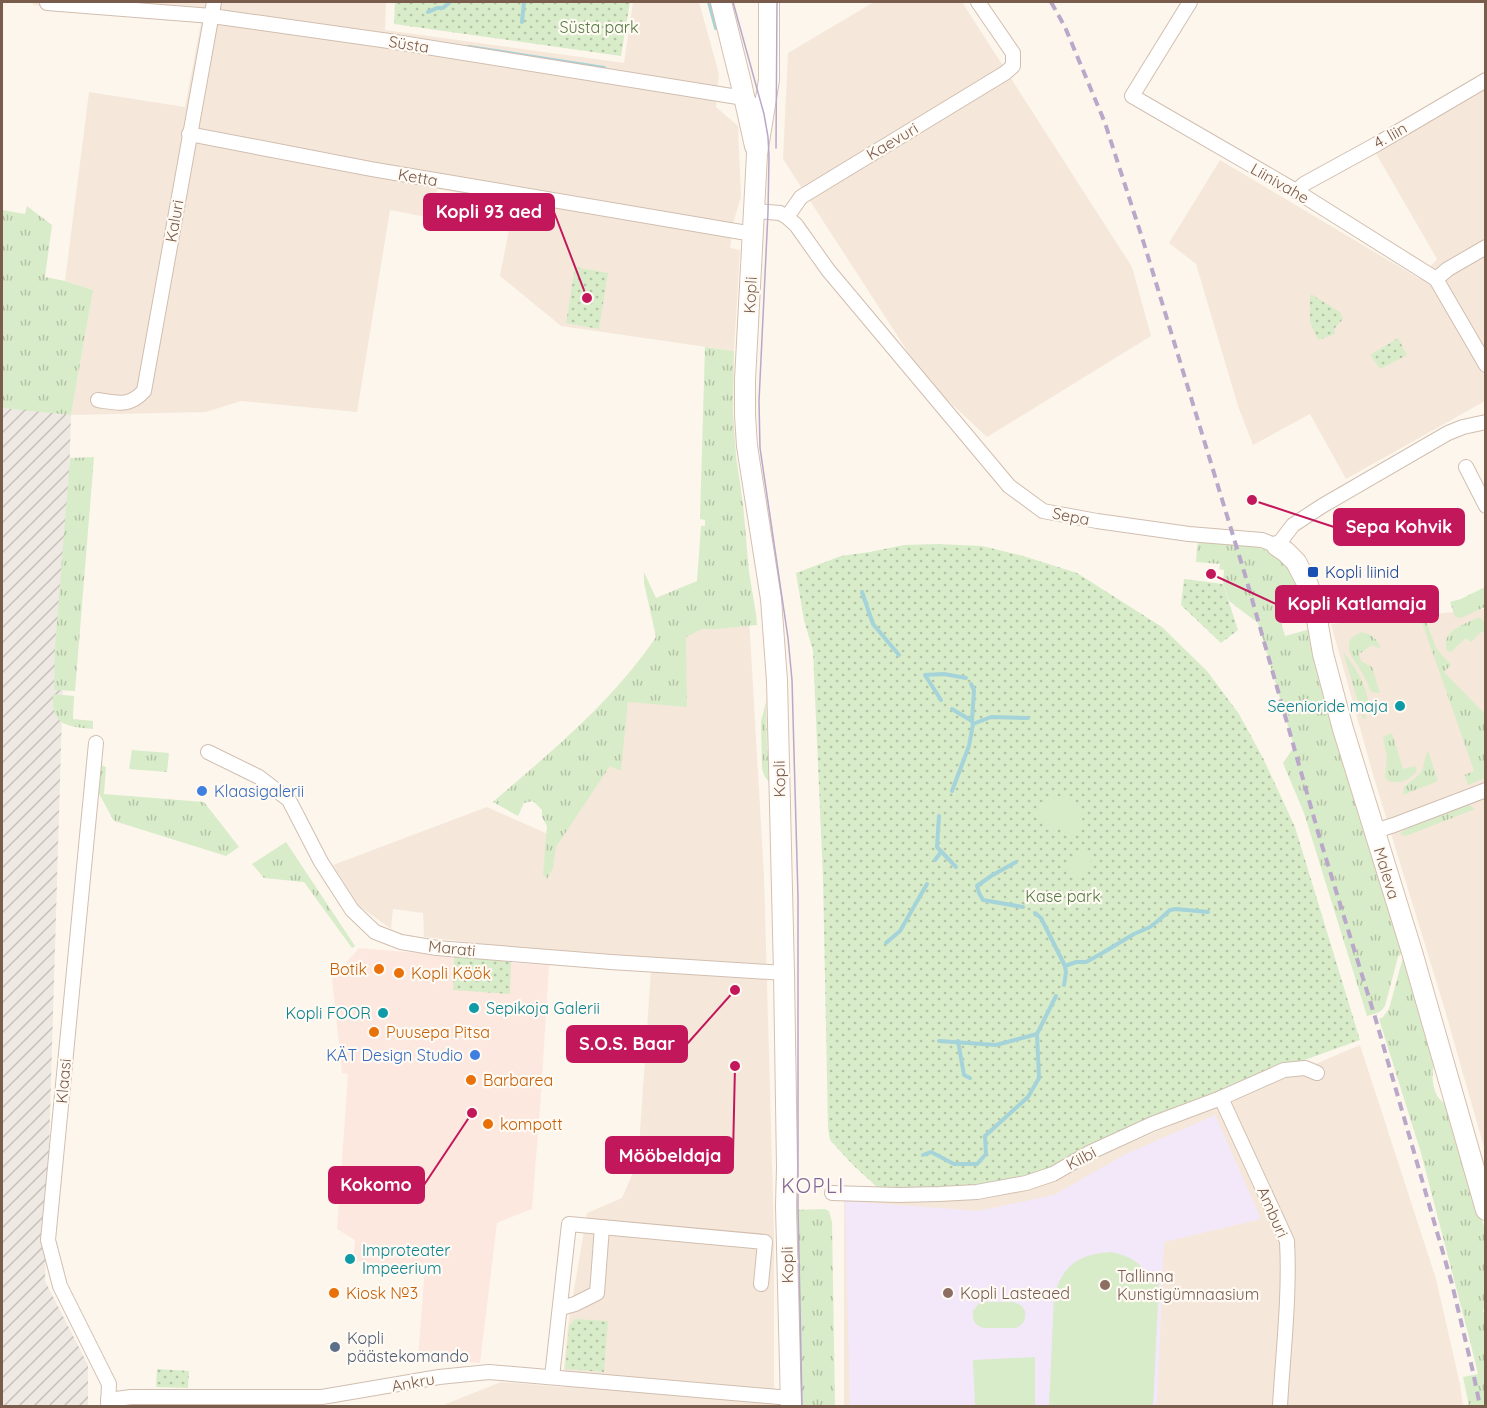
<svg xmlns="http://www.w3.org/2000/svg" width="1487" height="1408" font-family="Quicksand,sans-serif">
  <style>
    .residential { fill: #f5e8da }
    .commercial { fill: #fde8e0 }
    .industrial { fill: url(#industrial-furrows) }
    .education { fill: #f3e8fa }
    .grass { fill: url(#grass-tufts) }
    .park { fill: url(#park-dots) }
    .pitch { fill: #d8ecc9 }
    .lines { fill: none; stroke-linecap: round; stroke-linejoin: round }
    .stream { stroke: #a5d3da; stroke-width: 4 }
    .street-casing { stroke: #d1beb0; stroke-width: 16 }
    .secondary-casing { stroke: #d6c0b0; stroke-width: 22 }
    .street { stroke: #fff; stroke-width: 14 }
    .secondary { stroke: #fff; stroke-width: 20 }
    .tram { stroke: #b9a8c9; stroke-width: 1.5 }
    .rail { stroke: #b9a8c9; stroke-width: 4; stroke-dasharray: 9 6; stroke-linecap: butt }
    .transit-dot { fill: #1a4fb4; stroke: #fffaf3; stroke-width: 2 }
    .culture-dot { fill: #0f9aa8; stroke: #fffaf3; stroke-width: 2 }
    .shop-dot { fill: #3f7fe0; stroke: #fffaf3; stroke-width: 2 }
    .food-dot { fill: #e8710a; stroke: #fffaf3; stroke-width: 2 }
    .education-dot { fill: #8d6e63; stroke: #fffaf3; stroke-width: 2 }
    .service-dot { fill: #5c6f8a; stroke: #fffaf3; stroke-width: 2 }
    .labels { text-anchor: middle; stroke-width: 4.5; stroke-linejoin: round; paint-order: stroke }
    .park-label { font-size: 16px; fill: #537a41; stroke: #fffaf3 }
    .street-label { font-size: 16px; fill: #7a5c4d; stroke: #fffaf3 }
    .transit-label { font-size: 16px; fill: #164399; stroke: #fffaf3; text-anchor: start }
    .culture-label { font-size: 16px; fill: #0d838f; stroke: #fffaf3; text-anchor: end }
    .shop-label { font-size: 16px; fill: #366cbe; stroke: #fffaf3; text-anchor: start }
    .food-label { font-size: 16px; fill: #c56008; stroke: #fffaf3; text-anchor: start }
    .education-label { font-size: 16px; fill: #785e54; stroke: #fffaf3; text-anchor: start }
    .service-label { font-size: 16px; fill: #4e5e75; stroke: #fffaf3; text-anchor: start }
    .quarter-label { font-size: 20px; letter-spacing: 1.5px; fill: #846695; stroke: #fffaf3 }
    .leader { fill: none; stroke: #c2185b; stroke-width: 2 }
    .callout-dot { fill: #c2185b; stroke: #fffaf3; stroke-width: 2 }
    .callout { fill: #c2185b; stroke: #c2185b; stroke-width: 2 }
    .callout-label { font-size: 18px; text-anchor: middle; font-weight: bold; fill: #fff }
  </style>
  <defs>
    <pattern id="industrial-furrows" width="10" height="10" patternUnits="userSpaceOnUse" patternTransform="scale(1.5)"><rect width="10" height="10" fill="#efe9e4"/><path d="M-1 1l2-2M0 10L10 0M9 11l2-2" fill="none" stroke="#c7c0bb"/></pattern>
    <pattern id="grass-tufts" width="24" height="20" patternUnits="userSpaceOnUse" patternTransform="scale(1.5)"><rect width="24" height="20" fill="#d8ecc9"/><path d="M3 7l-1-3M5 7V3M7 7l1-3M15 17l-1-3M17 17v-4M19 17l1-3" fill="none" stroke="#b4c2a5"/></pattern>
    <pattern id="park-dots" width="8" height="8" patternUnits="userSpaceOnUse" patternTransform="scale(1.5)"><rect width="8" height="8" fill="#d8ecc9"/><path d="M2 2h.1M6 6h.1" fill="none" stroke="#b4c2a5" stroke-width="1.8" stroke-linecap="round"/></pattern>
  </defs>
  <rect width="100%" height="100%" fill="#fdf6ec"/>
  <g class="residential">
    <polygon points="33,2 386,2 385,30 624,63 633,2 699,2 719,74 716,107 738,126 741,197 734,220 730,248 740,250 734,351 561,326 500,276 514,203 437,189 431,218 390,210 357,412 241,401 206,412 71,415 93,290 65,281 89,92 185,107 201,23 33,5"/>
    <polygon points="874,2 962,2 1132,267 1151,336 987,437 926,380 783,159 788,53"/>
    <polygon points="1485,88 1485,401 1346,479 1310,414 1253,445 1238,406 1196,264 1169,243 1220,160 1420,279 1437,259 1375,152"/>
    <polygon points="1485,609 1485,1151 1445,1010 1374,778 1331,624"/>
    <polygon points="749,617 764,876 774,1232 774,1406 441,1406 501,1382 562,1387 568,1325 587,1213 622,1198 638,1161 651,970 544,951 424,937 423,913 393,909 391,929 358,905 333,865 487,807 548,834 626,697 691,623"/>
    <polygon points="1360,1045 1436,1279 1460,1384 1463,1406 844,1406 844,1199 983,1198 1031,1185"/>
  </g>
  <polygon class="commercial" points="359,948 512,961 512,963 549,965 542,1081 532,1209 497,1223 480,1363 418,1359 425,1267 353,1261 355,1240 337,1229 348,1074 342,1073 332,979"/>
  <polygon class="industrial" points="2,405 71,415 45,1281 88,1365 88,1406 2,1406"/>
  <polygon class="education" points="1215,1115 1261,1219 1164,1242 1157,1406 850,1406 845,1201 978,1211 1054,1195 1124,1155"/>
  <g class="grass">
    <polygon points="27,206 52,225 45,277 65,281 93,290 71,415 2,408 2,210 25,214"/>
    <path d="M 705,347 L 734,351 L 733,413 L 736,456 L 743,504 L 749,572 L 756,614 L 757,625 L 717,629 L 702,629 L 686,637 L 687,707 L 628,702 L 621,771 L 610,766 L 556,847 L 553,868 L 547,879 L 543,874 L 547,826 L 542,817 L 542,810 L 533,801 L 524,803 L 518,816 L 493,802 C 552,751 612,702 656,637 L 644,583 L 644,572 L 656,598 L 697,581 L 701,526 L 705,526 L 705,520 L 700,519 Z"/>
    <polygon points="94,457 75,691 54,690 55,647 70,458"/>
    <path d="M 1199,541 L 1255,546 L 1277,555 L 1294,572 L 1306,604 L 1294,609 L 1292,604 L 1277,609 L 1285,636 L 1307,630 L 1311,630 L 1404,951 L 1398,957 L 1385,1006 C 1381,1013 1374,1014 1367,1016 L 1304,813 L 1283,763 L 1294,747 L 1258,623 L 1229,601 L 1223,583 L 1224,570 L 1219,569 L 1220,564 L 1196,562 L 1197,546 Z"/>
    <polygon points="1485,587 1485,607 1461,618 1455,617 1450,602 1461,599"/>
    <polygon points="1422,610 1436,648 1451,665 1444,672 1485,714 1485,778 1468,785 1464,775 1474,771 1418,611"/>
    <path d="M 1480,617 L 1485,623 L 1485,634 L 1482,631 L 1471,642 L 1466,638 L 1451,652 C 1448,651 1446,651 1446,646 C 1443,630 1469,622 1480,617 Z"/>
    <path d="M 1362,632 C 1371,634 1378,639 1381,649 L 1372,645 L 1359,654 L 1361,661 L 1372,667 L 1380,693 L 1371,692 C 1368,683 1363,674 1358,666 C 1349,653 1341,639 1362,632 Z"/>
    <path d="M 1343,652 C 1356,668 1367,685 1369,706 L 1362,708 L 1366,718 L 1363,719 Z"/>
    <path d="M 53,694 L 74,696 L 73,719 L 93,721 L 93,729 C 66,726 51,726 53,694 Z"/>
    <polygon points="766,702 767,750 772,755 771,780 769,782 765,777 762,769 761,721"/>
    <path d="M 1392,733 L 1403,769 L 1415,766 L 1417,770 C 1410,781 1400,784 1388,781 L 1385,777 L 1387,757 L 1383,737 Z"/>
    <polygon points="132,750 169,753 167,772 129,769"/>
    <path d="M 1428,751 L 1438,781 L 1403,795 L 1404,787 C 1410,781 1419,777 1422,770 C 1425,763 1424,757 1428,751 Z"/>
    <polygon points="100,765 106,767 104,794 204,802 239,847 226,856 114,821 98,792"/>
    <polygon points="1466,805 1471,806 1475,809 1406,836 1403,836 1400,833 1413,825"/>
    <polygon points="286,842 355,946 352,948 304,882 264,878 252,864"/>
    <path d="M 1403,957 L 1437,1059 C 1430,1069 1432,1087 1438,1097 C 1440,1101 1446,1104 1450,1106 L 1485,1230 L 1486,1306 L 1483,1310 L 1486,1322 L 1485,1406 L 1469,1406 L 1463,1377 L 1478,1374 L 1469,1337 L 1421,1153 L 1379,1019 L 1383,1017 L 1389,1009 Z"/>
    <polygon points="825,1209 829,1211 832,1222 835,1406 800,1406 793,1210"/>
  </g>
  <g class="park">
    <polygon points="395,2 630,2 621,56 394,24"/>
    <polygon points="575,267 608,273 599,329 566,323"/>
    <polygon points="1311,294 1340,312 1343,319 1334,329 1335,334 1318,340 1310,322 1310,297"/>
    <polygon points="1398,338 1407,355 1380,369 1370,355"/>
    <polygon points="937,544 982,546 1023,556 1077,573 1162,627 1207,671 1239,714 1264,760 1295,827 1360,1040 1194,1100 1033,1176 946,1191 877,1187 853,1165 830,1140 828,1128 823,878 813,651 804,620 796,573 841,556 870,552 904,545"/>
    <polygon points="1184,579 1223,584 1238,630 1221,643 1181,605"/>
    <polygon points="454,957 511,961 510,994 453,990"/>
    <polygon points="575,1319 608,1321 604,1372 565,1369 569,1326"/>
    <polygon points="157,1369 189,1371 188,1388 156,1387"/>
  </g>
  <g class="pitch">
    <polygon points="1050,794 1064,798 1084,814 1076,836 1046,824 1035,813"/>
    <polygon points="1080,848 1093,858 1077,878 1064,868"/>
    <path d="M 1111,1252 C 1132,1256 1142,1264 1153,1282 L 1159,1282 L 1153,1406 L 1049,1406 L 1054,1297 C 1062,1265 1079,1254 1111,1252 Z"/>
    <path d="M 984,1302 L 1014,1302 L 1022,1306 L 1025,1311 C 1026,1319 1024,1324 1016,1328 L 984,1328 C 975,1326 972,1320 973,1311 L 979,1303 Z"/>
    <polygon points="1035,1357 1035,1406 975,1406 973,1360"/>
  </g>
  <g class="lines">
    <g class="stream">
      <polyline points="709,2 716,28"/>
      <polyline points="428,12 437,8 443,8 450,2"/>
      <polyline points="522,22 524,2"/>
      <polyline points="469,47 604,68"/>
      <polyline points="862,592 873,624 899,655"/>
      <polyline points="971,684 974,690 972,721"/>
      <polyline points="941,700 925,675 944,674 966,678"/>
      <polyline points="952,709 972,721 973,724 969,746 952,791"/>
      <polyline points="973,724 991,717 1028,718"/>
      <polyline points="939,816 937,847 956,867"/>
      <polyline points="935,860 941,852"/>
      <polyline points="1016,862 991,876 977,886 979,893 983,900 1023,907"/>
      <polyline points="1035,913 1041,918 1065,966 1066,972 1064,985"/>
      <polyline points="886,943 900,931 927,884"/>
      <polyline points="1065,966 1076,962 1086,962 1099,955 1134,934 1150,927 1159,920 1170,910 1176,909 1208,912"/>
      <polyline points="939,1041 996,1045 1037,1034"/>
      <polyline points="958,1041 964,1075 970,1078"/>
      <polyline points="923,1155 931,1152 954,1164 977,1164 986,1154 985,1136 1028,1097 1039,1078 1037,1034 1056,996"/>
    </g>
    <g class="street-casing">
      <g id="street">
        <polyline points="1190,2 1132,96 1296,191 1436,279 1486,365"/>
        <polyline points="47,3 212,16 389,41 744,98 750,102"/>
        <polyline points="189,134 371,169 753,234"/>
        <polyline points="1296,191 1304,184 1377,144 1486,80"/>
        <polyline points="755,211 780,213 787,217 796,225 828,270 1009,486 1043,511 1097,521 1189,534 1262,540 1277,546 1293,525 1322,506 1448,433 1463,427 1486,422"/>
        <polyline points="787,217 801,197 1005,73 1013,66 1013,53 978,2"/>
        <polyline points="1436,279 1448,269 1486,247"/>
        <path d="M 98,400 C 118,403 129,407 144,391 L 214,2"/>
        <polyline points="1466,467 1486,506"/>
        <polyline points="96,743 48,1240 60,1286 109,1384 108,1406"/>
        <polyline points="208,752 259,777 289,800 321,862 352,910 375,932 401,942 437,948 611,962 784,973"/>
        <polyline points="1375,831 1394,825 1486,790"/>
        <path d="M 1221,1098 L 1287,1241 C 1290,1296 1283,1352 1280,1406"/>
        <polyline points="832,1193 899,1195 939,1194 977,1192 1026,1183 1053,1174 1091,1152 1152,1124 1221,1098 1284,1070 1305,1068 1317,1073"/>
        <polyline points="561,1308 575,1304 597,1293 602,1227"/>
        <polyline points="552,1377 569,1224 765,1242 761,1284"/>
        <polyline points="108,1400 131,1397 322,1397 439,1377 489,1372 790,1398"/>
      </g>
    </g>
    <g class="secondary-casing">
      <g id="secondary">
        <polyline points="721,2 741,83 755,146"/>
        <polyline points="769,2 769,80 757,154 745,380 745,415 747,446 771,599 777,681 784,973 787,1167 786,1206 791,1406"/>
        <polyline points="1277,546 1286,552 1296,562 1308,585 1315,608 1323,654 1343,729 1412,952 1486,1210"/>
      </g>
    </g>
    <use href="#street" class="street"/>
    <use href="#secondary" class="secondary"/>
    <g class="tram">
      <polyline points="733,2 764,114 768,137 769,157 768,212 759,401 760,448 788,638 792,680 798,897 798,1206 802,1406"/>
      <polyline points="776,148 777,2"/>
    </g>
    <polyline class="rail" points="1051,2 1065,27 1105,123 1146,250 1246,578 1320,839 1375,1017 1452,1284 1473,1372 1480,1406"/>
  </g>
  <rect class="transit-dot" x="1307" y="566" width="12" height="12" rx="3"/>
  <g class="culture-dot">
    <circle cx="1400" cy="706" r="6"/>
    <circle cx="474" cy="1008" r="6"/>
    <circle cx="383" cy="1013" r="6"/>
    <circle cx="350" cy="1259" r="6"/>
  </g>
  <g class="shop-dot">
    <circle cx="202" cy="791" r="6"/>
    <circle cx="475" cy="1055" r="6"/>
  </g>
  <g class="food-dot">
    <circle cx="379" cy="969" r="6"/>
    <circle cx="399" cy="973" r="6"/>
    <circle cx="374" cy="1032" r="6"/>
    <circle cx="471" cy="1080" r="6"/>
    <circle cx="488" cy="1124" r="6"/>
    <circle cx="334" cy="1293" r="6"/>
  </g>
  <g class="education-dot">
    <circle cx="1105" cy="1285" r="6"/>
    <circle cx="948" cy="1293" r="6"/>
  </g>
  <circle class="service-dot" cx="335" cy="1347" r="6"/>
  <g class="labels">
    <g class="park-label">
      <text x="599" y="33">Süsta park</text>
      <text x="1063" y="902">Kase park</text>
    </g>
    <g class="street-label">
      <text transform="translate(409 44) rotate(9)" y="6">Süsta</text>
      <text transform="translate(1390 135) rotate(-30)" y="6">4. liin</text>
      <text transform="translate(892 141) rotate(-31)" y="6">Kaevuri</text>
      <text transform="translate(418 177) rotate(10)" y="6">Ketta</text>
      <text transform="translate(1280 183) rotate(30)" y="6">Liinivahe</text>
      <text transform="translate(174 221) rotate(-80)" y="6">Kaluri</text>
      <text transform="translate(750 295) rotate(-87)" y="6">Kopli</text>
      <text transform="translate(1071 516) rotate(11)" y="6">Sepa</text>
      <text transform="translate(779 779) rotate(-91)" y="6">Kopli</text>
      <text transform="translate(1387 873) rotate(73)" y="6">Maleva</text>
      <text transform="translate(452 948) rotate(6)" y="6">Marati</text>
      <text transform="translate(63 1081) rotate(-85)" y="6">Klaasi</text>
      <text transform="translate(1081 1158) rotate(-28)" y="6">Kilbi</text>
      <text transform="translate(1273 1212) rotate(66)" y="6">Amburi</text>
      <text transform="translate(787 1265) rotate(-91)" y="6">Kopli</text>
      <text transform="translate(413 1382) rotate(-10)" y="6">Ankru</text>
    </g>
    <g class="transit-label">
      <text x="1325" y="578">Kopli liinid</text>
    </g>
    <g class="culture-label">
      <text x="1388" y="712">Seenioride maja</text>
      <text x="486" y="1014" text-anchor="start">Sepikoja Galerii</text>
      <text x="371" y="1019">Kopli FOOR</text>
      <text x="362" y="1256" text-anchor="start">Improteater<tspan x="362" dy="18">Impeerium</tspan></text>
    </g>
    <g class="shop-label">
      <text x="214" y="797">Klaasigalerii</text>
      <text x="463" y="1061" text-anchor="end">KÄT Design Studio</text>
    </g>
    <g class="food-label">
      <text x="367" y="975" text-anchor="end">Botik</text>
      <text x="411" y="979">Kopli Köök</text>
      <text x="386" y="1038">Puusepa Pitsa</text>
      <text x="483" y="1086">Barbarea</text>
      <text x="500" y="1130">kompott</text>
      <text x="346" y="1299">Kiosk №3</text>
    </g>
    <g class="education-label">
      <text x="1117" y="1282">Tallinna<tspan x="1117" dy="18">Kunstigümnaasium</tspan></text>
      <text x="960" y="1299">Kopli Lasteaed</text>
    </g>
    <g class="service-label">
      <text x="347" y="1344">Kopli<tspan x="347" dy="18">päästekomando</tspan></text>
    </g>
    <g class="quarter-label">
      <text x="813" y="1193">KOPLI</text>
    </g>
  </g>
  <path class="leader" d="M587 298L554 212M1252 500L1334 527M1211 574L1276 604M735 990L687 1044M735 1066L733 1155M472 1113L424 1185"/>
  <g class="callout-dot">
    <circle cx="587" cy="298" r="6"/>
    <circle cx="1252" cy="500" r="6"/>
    <circle cx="1211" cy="574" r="6"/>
    <circle cx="735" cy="990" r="6"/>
    <circle cx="735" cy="1066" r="6"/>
    <circle cx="472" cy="1113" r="6"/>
  </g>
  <g class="callout">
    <rect x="424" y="194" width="130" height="36" rx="6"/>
    <rect x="1334" y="509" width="130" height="36" rx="6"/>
    <rect x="1276" y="586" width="162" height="36" rx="6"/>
    <rect x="567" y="1026" width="120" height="36" rx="6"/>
    <rect x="606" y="1137" width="127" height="36" rx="6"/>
    <rect x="329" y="1167" width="95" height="36" rx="6"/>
  </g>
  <g class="callout-label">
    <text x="489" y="218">Kopli 93 aed</text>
    <text x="1399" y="533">Sepa Kohvik</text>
    <text x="1357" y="610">Kopli Katlamaja</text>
    <text x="627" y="1050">S.O.S. Baar</text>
    <text x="670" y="1162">Mööbeldaja</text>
    <text x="376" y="1191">Kokomo</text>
  </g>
  <rect width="1487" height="1408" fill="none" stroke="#7a5c4d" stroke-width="6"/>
</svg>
